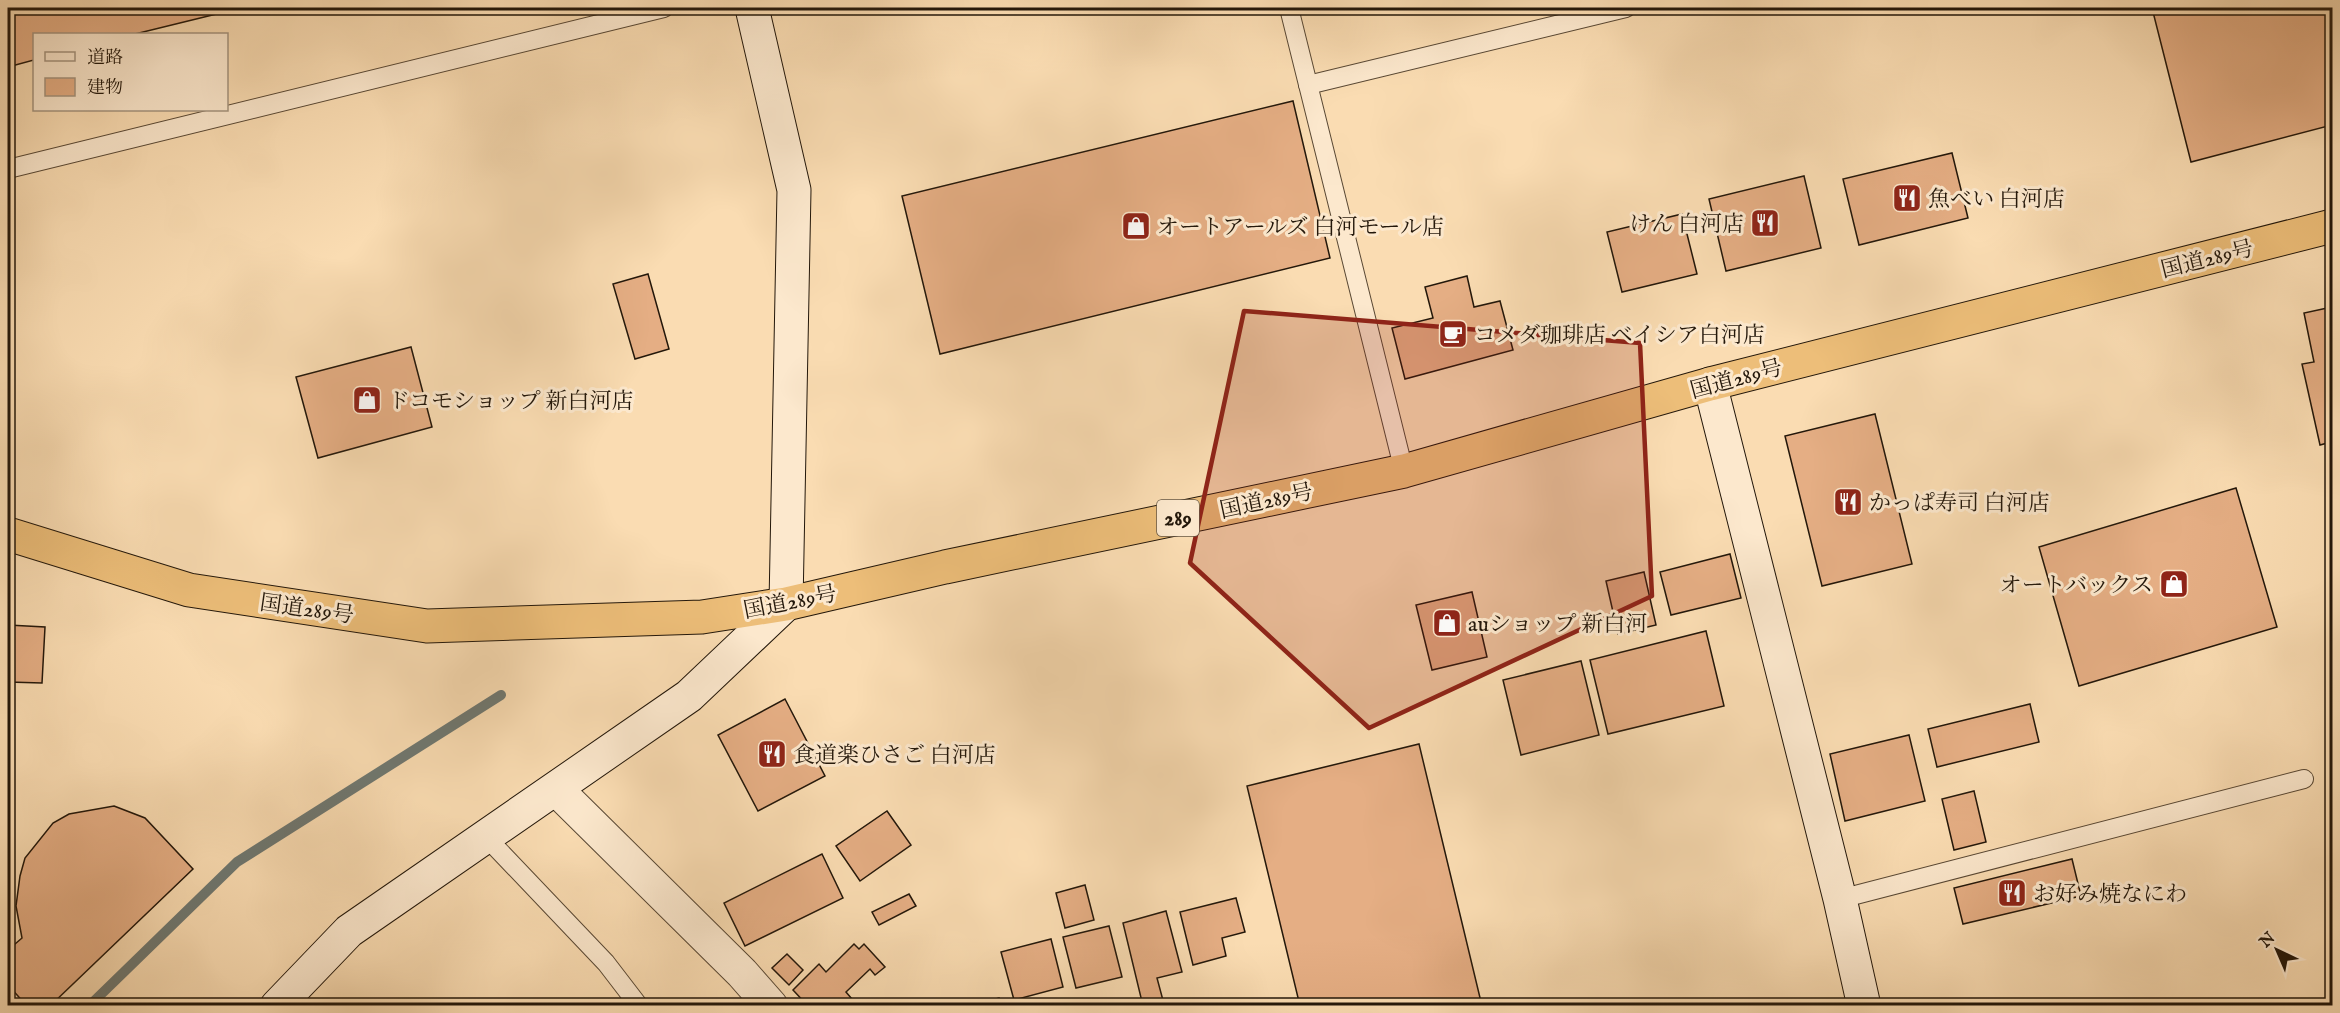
<svg xmlns="http://www.w3.org/2000/svg" width="2340" height="1013" font-family="'IM FELL English','Noto Serif JP',serif">
  <style>
    .lines { fill: none; stroke-linecap: round; stroke-linejoin: round }
    .stream { stroke: #6f7871; stroke-width: 10 }
    .building { fill: #e5ae84; stroke: #23170a; stroke-width: 1.5 }
    .lane-casing { stroke: #594834; stroke-width: 20 }
    .street-casing { stroke: #594834; stroke-width: 35 }
    .secondary-casing { stroke: #23170a; stroke-width: 35 }
    .highway-casing { stroke: #23170a; stroke-width: 35 }
    .lane { stroke: #fce8cd; stroke-width: 18 }
    .street { stroke: #fce8cd; stroke-width: 33 }
    .secondary { stroke: #fce8cd; stroke-width: 33 }
    .highway { stroke: #edbe79; stroke-width: 33 }
    .marked { fill: #8f2418; fill-opacity: 0.2; stroke: #8f2418; stroke-width: 4.5; stroke-linejoin: round }
    .labels { text-anchor: middle; stroke-width: 6; stroke-linejoin: round; paint-order: stroke }
    .shield { fill: #fce8cd; stroke: #645644; stroke-width: 1.5 }
    .shield-label { font-size: 21px; font-weight: bold; fill: #23170a }
    .poi-label { font-size: 22px; fill: #23170a; stroke: #fce8cd; text-anchor: start }
    .street-label { font-size: 22px; fill: #23170a; stroke: #fce8cd }
  </style>
  <rect width="100%" height="100%" fill="#fadcb2"/>
  <filter id="stains"><feTurbulence type="fractalNoise" baseFrequency=".00333" numOctaves="4"/><feColorMatrix values="0 0 0 0 .2 0 0 0 0 .09 0 0 0 0 .02 0 0 0 .5 -.17"/></filter>
  <radialGradient id="worn" r=".72"><stop offset=".6" stop-color="#630" stop-opacity="0"/><stop offset="1" stop-color="#630" stop-opacity=".3"/></radialGradient>
  <g class="lines">
    <polyline class="stream" points="89,1006 237,862 501,695"/>
  </g>
  <g class="building">
    <polygon points="8,8 241,8 135,34 34,34 34,60 8,67"/>
    <polygon points="2152,8 2332,8 2332,125 2191,162"/>
    <polygon points="1293,101 1330,258 940,354 902,196"/>
    <polygon points="1952,153 1968,218 1859,245 1843,179"/>
    <polygon points="1804,176 1821,248 1726,271 1709,199"/>
    <polygon points="1682,214 1697,274 1622,292 1607,232"/>
    <polygon points="648,274 669,349 635,359 613,284"/>
    <polygon points="1467,276 1474,307 1500,301 1513,350 1405,379 1392,328 1433,318 1425,287"/>
    <polygon points="2332,307 2332,450 2331,442 2320,445 2302,364 2314,362 2304,313"/>
    <polygon points="411,347 432,427 318,458 296,377"/>
    <polygon points="1875,414 1912,564 1822,586 1785,436"/>
    <polygon points="2236,488 2277,627 2079,686 2039,547"/>
    <polygon points="1730,554 1741,598 1671,615 1660,572"/>
    <polygon points="1644,572 1656,625 1618,634 1606,581"/>
    <polygon points="1472,592 1487,657 1432,670 1416,605"/>
    <polygon points="8,625 45,627 42,683 8,682"/>
    <polygon points="1706,631 1724,706 1608,734 1590,660"/>
    <polygon points="1581,661 1599,735 1521,755 1503,680"/>
    <polygon points="785,699 825,776 758,811 718,735"/>
    <polygon points="2030,704 2039,742 1937,767 1928,729"/>
    <polygon points="1909,735 1925,801 1845,821 1830,754"/>
    <polygon points="1419,744 1482,1006 1300,1006 1247,786"/>
    <polygon points="1974,791 1986,842 1954,850 1942,799"/>
    <polygon points="114,806 145,818 193,869 50,1006 27,1006 8,985 8,950 22,938 16,906 20,876 25,858 53,823 69,814"/>
    <polygon points="887,811 911,845 860,881 836,846"/>
    <polygon points="822,854 843,898 745,946 724,903"/>
    <polygon points="2072,859 2081,896 1963,924 1954,888"/>
    <polygon points="1085,885 1094,920 1065,928 1056,893"/>
    <polygon points="909,894 916,906 879,925 872,912"/>
    <polygon points="1236,898 1245,932 1222,938 1226,956 1193,965 1180,912"/>
    <polygon points="1166,911 1182,972 1157,978 1164,1004 1143,1006 1123,923"/>
    <polygon points="1109,926 1122,977 1076,988 1063,937"/>
    <polygon points="1051,939 1063,987 1014,1000 1001,952"/>
    <polygon points="854,944 859,949 864,944 885,967 875,975 870,969 846,992 858,1006 808,1006 793,990 819,964 826,972"/>
    <polygon points="787,954 803,970 789,985 772,968"/>
    <polygon points="999,998 1001,1006 972,1006"/>
  </g>
  <g class="lines">
    <g class="lane-casing">
      <g id="lane">
        <polyline points="1289,8 1404,471"/>
        <polyline points="1308,85 1626,8"/>
        <polyline points="8,169 664,8"/>
        <polyline points="487,838 606,963 639,1006"/>
        <polyline points="1840,899 2304,779"/>
      </g>
    </g>
    <g class="street-casing">
      <polyline id="street" points="556,789 742,973 771,1006"/>
    </g>
    <g class="secondary-casing">
      <g id="secondary">
        <polyline points="1710,384 1840,899 1864,1006"/>
        <polyline points="277,1006 349,931 689,696 786,604 794,190 752,8"/>
      </g>
    </g>
    <g class="highway-casing">
      <polyline id="highway" points="8,534 189,590 427,626 702,617 786,604 945,567 1404,471 1710,384 2332,226"/>
    </g>
    <use href="#lane" class="lane"/>
    <use href="#street" class="street"/>
    <use href="#secondary" class="secondary"/>
    <use href="#highway" class="highway"/>
  </g>
  <path class="marked" d="M 1244,311 L 1640,343 L 1652,596 L 1369,728 L 1190,563 Z"/>
  <defs>
    <g id="restaurant-square" transform="scale(1.5)"><rect x="-9" y="-9" width="18" height="18" rx="4" fill="#8f2418" stroke="#fce8cd"/><path d="M-5-6h1v4h1v-4h1v4h1v-4h1v5L-1.5 .5V6h-2V.5L-5-1ZM5-6V6H3V1.5H1.5Q1.5-4 5-6Z" fill="#fff"/></g>
    <g id="shop-square" transform="scale(1.5)"><rect x="-9" y="-9" width="18" height="18" rx="4" fill="#8f2418" stroke="#fce8cd"/><path d="M-5-2.5h2.3a2.7 3.5 0 0 1 5.4 0H5L5.5 6h-11ZM-1.5-2.5h3a1.5 2.3 0 0 0-3 0Z" fill="#fff"/></g>
    <g id="cafe-square" transform="scale(1.5)"><rect x="-9" y="-9" width="18" height="18" rx="4" fill="#8f2418" stroke="#fce8cd"/><path d="M-5.5-4.5H6V0H3Q3 3.5 0 3.5H-2.5Q-5.5 3.5-5.5 0ZM3-3.2v2h1.7v-2ZM-6 4.5H4V6H-6Z" fill="#fff"/></g>
  </defs>
  <g fill-rule="evenodd">
    <use href="#restaurant-square" x="1907" y="198"/>
    <use href="#restaurant-square" x="1765" y="223"/>
    <use href="#shop-square" x="1136" y="226"/>
    <use href="#cafe-square" x="1453" y="334"/>
    <use href="#shop-square" x="367" y="400"/>
    <use href="#restaurant-square" x="1848" y="502"/>
    <use href="#shop-square" x="2174" y="584"/>
    <use href="#shop-square" x="1447" y="623"/>
    <use href="#restaurant-square" x="772" y="754"/>
    <use href="#restaurant-square" x="2012" y="893"/>
  </g>
  <g class="labels">
    <rect class="shield" x="1157" y="500" width="42" height="36" rx="4.5"/>
    <g class="shield-label">
      <text x="1178" y="525">289</text>
    </g>
    <g class="poi-label">
      <text x="1928" y="206">魚べい 白河店</text>
      <text x="1744" y="231" text-anchor="end">けん 白河店</text>
      <text x="1157" y="234">オートアールズ 白河モール店</text>
      <text x="1474" y="342">コメダ珈琲店 ベイシア白河店</text>
      <text x="388" y="408">ドコモショップ 新白河店</text>
      <text x="1869" y="510">かっぱ寿司 白河店</text>
      <text x="2153" y="592" text-anchor="end">オートバックス</text>
      <text x="1468" y="631">auショップ 新白河</text>
      <text x="793" y="762">食道楽ひさご 白河店</text>
      <text x="2033" y="901">お好み焼なにわ</text>
    </g>
    <g class="street-label">
      <text transform="translate(2207 258) rotate(-14)" y="8">国道289号</text>
      <text transform="translate(1736 378) rotate(-15)" y="8">国道289号</text>
      <text transform="translate(1266 500) rotate(-12)" y="8">国道289号</text>
      <text transform="translate(790 601) rotate(-11)" y="8">国道289号</text>
      <text transform="translate(307 608) rotate(8)" y="8">国道289号</text>
    </g>
  </g>
  <rect width="2340" height="1013" fill="none" stroke="#fadcb2" stroke-width="30"/>
  <rect x="9" y="9" width="2322" height="995" fill="none" stroke="#23170a" stroke-width="3"/>
  <rect x="15" y="15" width="2310" height="983" fill="none" stroke="#23170a" stroke-width="1.5"/>
  <rect x="33" y="33" width="195" height="78" fill="#fce8cd" stroke="#a5947f" stroke-width="1.5"/>
  <rect x="45" y="52" width="30" height="9" fill="#fce8cd" stroke="#a5947f" stroke-width="1.5"/>
  <text x="87" y="63" font-size="18" fill="#23170a">道路</text>
  <rect x="45" y="78" width="30" height="18" fill="#e5ae84" stroke="#a5947f" stroke-width="1.5"/>
  <text x="87" y="93" font-size="18" fill="#23170a">建物</text>
  <g transform="translate(2277 950) rotate(316)" stroke="#fce8cd" stroke-width="4.5" paint-order="stroke">
  <path d="M0-4.5L10 22L0 15L-10 22Z" fill="#23170a"/>
  <text y="-9" font-size="16" font-weight="bold" text-anchor="middle" fill="#23170a">N</text>
  </g>
  <rect width="100%" height="100%" filter="url(#stains)"/>
  <rect width="100%" height="100%" fill="url(#worn)"/>
</svg>
